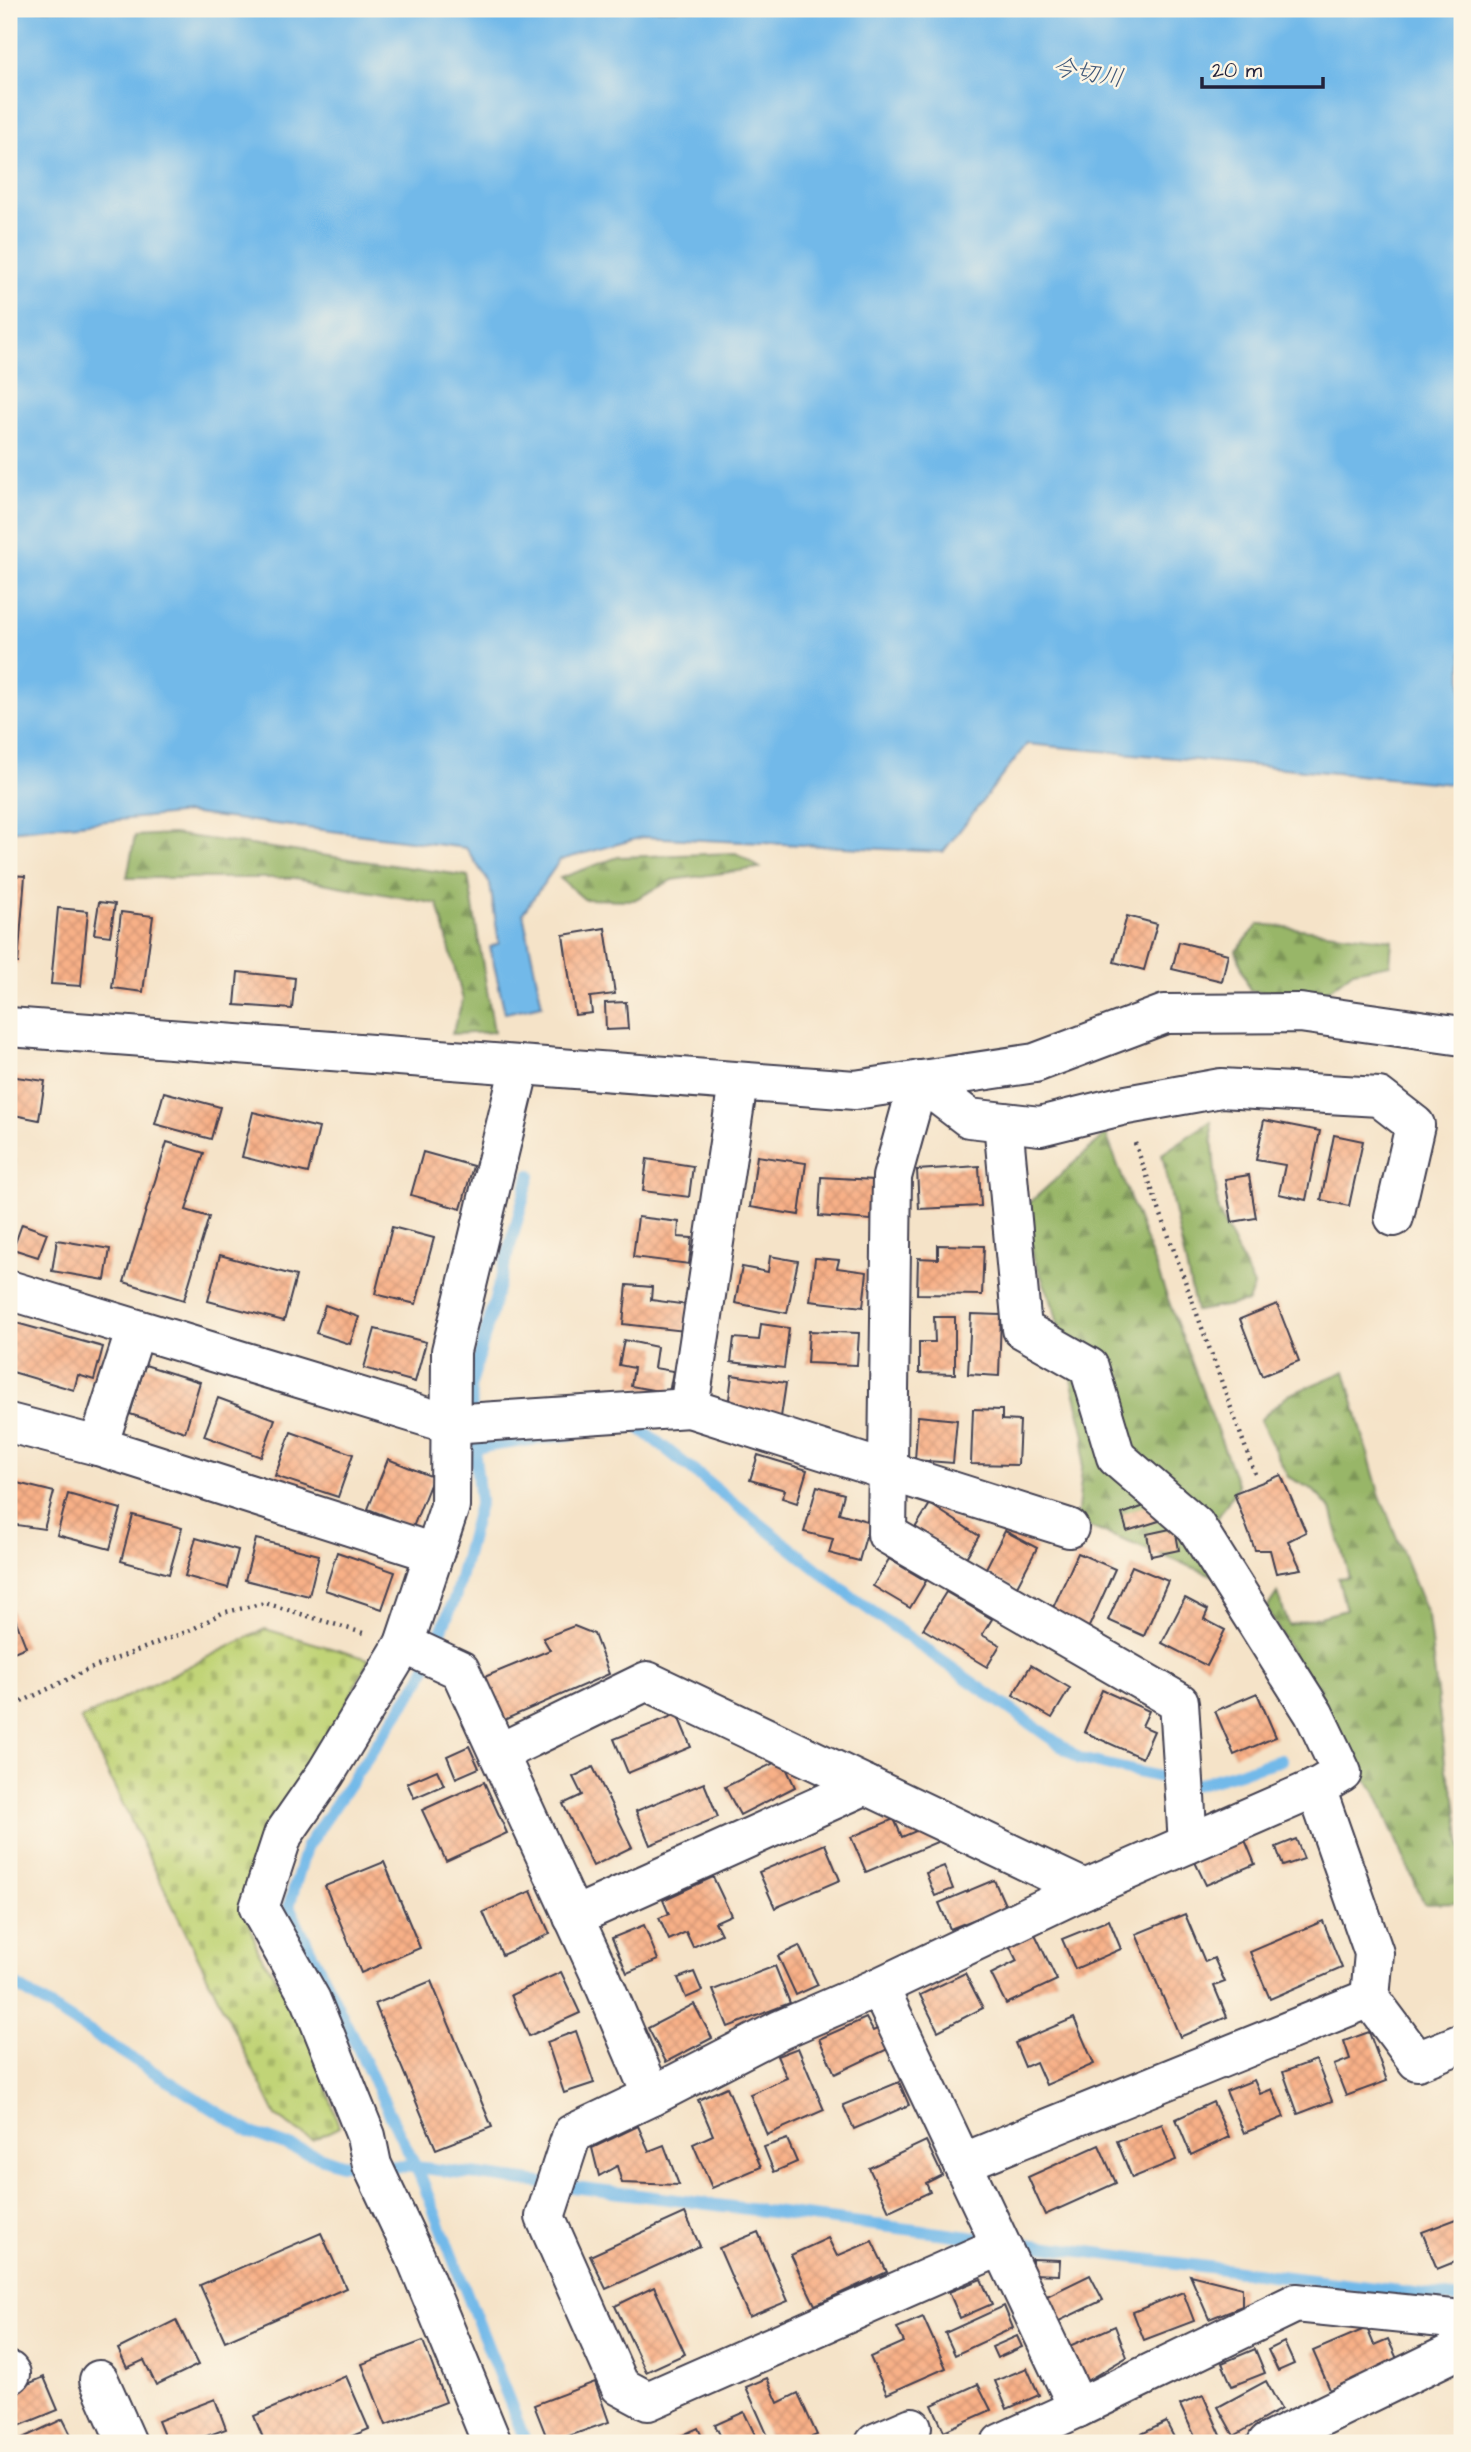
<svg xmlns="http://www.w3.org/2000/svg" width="1471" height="2452" font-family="'Architects Daughter','Klee One',sans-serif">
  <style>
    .forest { fill: url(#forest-firs); stroke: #5d6c52; stroke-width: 2 }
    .cemetery { fill: url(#cemetery-stones); stroke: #727b59; stroke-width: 2 }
    .water { fill: #72b9e9; stroke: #4a6e92; stroke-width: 2 }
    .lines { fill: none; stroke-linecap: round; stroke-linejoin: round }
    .stream { stroke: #72b9e9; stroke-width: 12 }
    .building { fill: url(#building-cross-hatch) }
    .minor-casing { stroke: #423f50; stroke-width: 42 }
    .tertiary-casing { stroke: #423f50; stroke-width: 42 }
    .path { stroke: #423f50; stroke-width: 4.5; stroke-dasharray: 2 5; stroke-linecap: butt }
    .minor { stroke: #fff; stroke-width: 38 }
    .tertiary { stroke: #fff; stroke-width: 38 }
    .labels { text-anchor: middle; stroke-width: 5; stroke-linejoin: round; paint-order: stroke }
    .water-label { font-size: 24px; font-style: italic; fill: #3e5778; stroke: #fcf5e5 }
  </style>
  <defs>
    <pattern id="forest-firs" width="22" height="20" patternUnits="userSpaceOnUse" patternTransform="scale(1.75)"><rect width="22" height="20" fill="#98b668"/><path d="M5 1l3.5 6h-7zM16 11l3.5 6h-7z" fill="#7c9457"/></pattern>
    <pattern id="cemetery-stones" width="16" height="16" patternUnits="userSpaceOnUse" patternTransform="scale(1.75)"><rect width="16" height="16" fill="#c1d477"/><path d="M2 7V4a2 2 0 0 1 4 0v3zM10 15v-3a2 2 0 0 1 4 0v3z" fill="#a6b668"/></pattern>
    <pattern id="building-cross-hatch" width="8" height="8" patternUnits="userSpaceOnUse" patternTransform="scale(1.75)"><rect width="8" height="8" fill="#f8b087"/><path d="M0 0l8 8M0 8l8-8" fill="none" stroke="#d49775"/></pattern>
  </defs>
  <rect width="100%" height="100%" fill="#fcf5e5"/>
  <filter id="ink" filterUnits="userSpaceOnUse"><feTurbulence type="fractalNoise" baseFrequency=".0143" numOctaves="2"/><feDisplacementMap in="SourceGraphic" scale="14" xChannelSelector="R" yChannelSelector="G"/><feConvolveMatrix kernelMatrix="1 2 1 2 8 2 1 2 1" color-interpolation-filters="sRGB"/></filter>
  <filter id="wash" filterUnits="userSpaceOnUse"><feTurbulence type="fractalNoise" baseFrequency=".00686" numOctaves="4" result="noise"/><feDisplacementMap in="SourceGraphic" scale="28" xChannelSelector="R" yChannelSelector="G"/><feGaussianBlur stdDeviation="1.57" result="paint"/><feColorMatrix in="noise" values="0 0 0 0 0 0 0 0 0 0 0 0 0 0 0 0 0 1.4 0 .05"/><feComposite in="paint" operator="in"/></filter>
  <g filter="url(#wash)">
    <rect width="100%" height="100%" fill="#f5e3c8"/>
    <g class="forest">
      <polygon points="173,834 468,876 494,1032 452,1034 463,1000 438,904 295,878 127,878 135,836"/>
      <polygon points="736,853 760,868 672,880 634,900 584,899 560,878 618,857"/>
      <polygon points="1259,924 1392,940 1390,964 1353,971 1321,996 1250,991 1236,951"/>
      <polygon points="1211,1121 1218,1211 1254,1286 1248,1302 1196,1311 1162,1154"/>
      <polygon points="1106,1134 1238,1486 1217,1519 1233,1583 1077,1522 1085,1436 1054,1308 1033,1256 1025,1207"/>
      <polygon points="1345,1371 1379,1493 1428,1616 1446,1770 1455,1797 1462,1856 1458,1903 1424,1904 1374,1789 1354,1768 1267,1608 1277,1593 1289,1625 1346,1610 1338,1578 1349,1577 1331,1509 1312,1489 1288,1477 1260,1420 1286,1396"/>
    </g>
    <polygon class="cemetery" points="265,1629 369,1659 244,1903 258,1951 307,2024 339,2127 312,2140 276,2116 81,1719"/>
    <polygon class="water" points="9,9 1462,9 1462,785 1027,744 943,852 643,837 560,860 523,913 542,1005 505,1013 490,947 499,943 490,884 466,848 187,813 9,831"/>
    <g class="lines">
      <g class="stream">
        <polyline points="473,1420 470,1388 530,1175"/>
        <polyline points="629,1426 636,1425 856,1600 1080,1759 1195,1785 1281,1760"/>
        <polyline points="9,1981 251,2133 341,2164 415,2167 1462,2299"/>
        <polyline points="526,2443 421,2178 289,1906 306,1848 421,1679 455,1598 480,1501 474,1448 573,1434"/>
      </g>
    </g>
    <g id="blocks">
      <g class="building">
        <polygon points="9,875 25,876 18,963 9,963"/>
        <polygon points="99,902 115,904 110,936 94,934"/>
        <polygon points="58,908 88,911 81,986 51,984"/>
        <polygon points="121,912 153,916 143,992 112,988"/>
        <polygon points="1127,916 1157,924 1144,970 1114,962"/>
        <polygon points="605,928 615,994 590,997 592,1013 575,1015 563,935"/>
        <polygon points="1179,942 1228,954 1222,981 1172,969"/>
        <polygon points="238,972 295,978 292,1009 235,1005"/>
        <polygon points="626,1002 628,1029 606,1030 605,1003"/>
        <polygon points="9,1076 45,1081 39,1120 9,1114"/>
        <polygon points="164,1092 220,1107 211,1139 155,1124"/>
        <polygon points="253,1112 319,1128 308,1173 242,1157"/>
        <polygon points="1264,1120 1320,1131 1306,1200 1279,1194 1285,1165 1256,1160"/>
        <polygon points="1334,1135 1363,1141 1349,1206 1321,1200"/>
        <polygon points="167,1142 204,1153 186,1210 209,1217 184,1300 124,1282"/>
        <polygon points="423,1152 473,1166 461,1209 411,1195"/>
        <polygon points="757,1156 806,1163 799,1215 750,1207"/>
        <polygon points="9,1158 16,1159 10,1196 9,1196"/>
        <polygon points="647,1159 693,1166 689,1197 643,1191"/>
        <polygon points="979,1166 981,1206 919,1209 917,1170"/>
        <polygon points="1249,1175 1256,1218 1232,1222 1225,1179"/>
        <polygon points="821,1177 874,1180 871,1220 819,1216"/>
        <polygon points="638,1217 679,1222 678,1237 692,1238 689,1264 633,1257"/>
        <polygon points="22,1224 47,1233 38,1257 13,1249"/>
        <polygon points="392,1227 434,1238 416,1304 375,1294"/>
        <polygon points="57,1240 110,1249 105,1280 52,1271"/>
        <polygon points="938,1245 984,1246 982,1295 917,1294 918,1258 938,1259"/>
        <polygon points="220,1255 296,1276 284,1321 208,1301"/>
        <polygon points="770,1256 798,1261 787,1313 735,1303 742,1267 768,1272"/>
        <polygon points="815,1258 839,1260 837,1268 867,1272 863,1307 810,1301"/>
        <polygon points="627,1285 652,1287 651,1300 688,1305 685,1331 623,1324"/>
        <polygon points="1277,1304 1299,1361 1262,1376 1240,1319"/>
        <polygon points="325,1305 359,1317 350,1344 316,1333"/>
        <polygon points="971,1314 1001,1315 999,1376 968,1374"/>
        <polygon points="934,1317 955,1317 955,1374 919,1373 919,1342 935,1342"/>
        <polygon points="9,1321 103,1347 94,1380 78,1375 74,1390 9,1371"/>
        <polygon points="761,1324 789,1328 784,1368 731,1362 734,1338 759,1340"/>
        <polygon points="375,1329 426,1342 415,1382 364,1368"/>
        <polygon points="809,1331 859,1333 857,1365 807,1363"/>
        <polygon points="624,1340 657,1347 654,1368 673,1371 669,1393 631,1386 634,1368 619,1365"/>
        <polygon points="145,1365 200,1382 185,1432 130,1414"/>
        <polygon points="732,1375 786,1383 781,1417 728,1408"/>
        <polygon points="218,1398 275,1419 261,1457 204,1436"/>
        <polygon points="973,1409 1002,1410 1002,1420 1020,1421 1018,1465 971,1464"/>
        <polygon points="918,1416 957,1420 953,1463 915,1460"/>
        <polygon points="291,1432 353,1454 338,1497 275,1476"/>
        <polygon points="758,1455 807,1470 797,1503 782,1498 785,1490 750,1480"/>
        <polygon points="388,1459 433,1477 413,1527 368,1509"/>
        <polygon points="1281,1475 1306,1532 1288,1541 1301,1569 1276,1573 1270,1550 1255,1550 1234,1493"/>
        <polygon points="9,1481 54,1492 44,1529 9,1524"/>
        <polygon points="817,1486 844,1494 839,1513 870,1522 859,1561 829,1553 833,1539 804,1532"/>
        <polygon points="68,1494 121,1509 110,1549 57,1535"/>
        <polygon points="1153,1503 1159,1521 1127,1531 1122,1514"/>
        <polygon points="930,1504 979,1536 965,1559 915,1528"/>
        <polygon points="133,1515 182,1528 169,1574 121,1561"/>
        <polygon points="1175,1528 1179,1550 1151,1556 1147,1534"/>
        <polygon points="1005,1531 1037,1548 1016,1588 984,1572"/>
        <polygon points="196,1538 238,1550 228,1588 185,1576"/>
        <polygon points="256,1539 319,1555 309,1596 245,1580"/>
        <polygon points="337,1552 395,1572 382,1609 325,1590"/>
        <polygon points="1078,1553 1115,1569 1088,1629 1051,1612"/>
        <polygon points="889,1559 926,1581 910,1608 873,1586"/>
        <polygon points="1132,1566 1168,1581 1144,1636 1108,1620"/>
        <polygon points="946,1592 992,1619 982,1635 1000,1645 987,1667 923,1629"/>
        <polygon points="1185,1598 1208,1610 1204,1619 1225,1630 1207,1666 1162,1643"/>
        <polygon points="9,1603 26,1647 9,1654"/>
        <polygon points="574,1626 594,1634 609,1674 504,1720 482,1678 550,1650 543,1638"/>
        <polygon points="1031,1665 1070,1688 1052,1718 1013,1695"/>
        <polygon points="1102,1690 1149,1711 1142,1726 1154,1731 1142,1758 1084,1732"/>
        <polygon points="1257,1693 1276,1737 1234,1755 1215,1711"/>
        <polygon points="677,1714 691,1747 628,1773 614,1739"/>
        <polygon points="469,1746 479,1768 456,1778 447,1756"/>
        <polygon points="782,1759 795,1787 740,1815 725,1787"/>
        <polygon points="593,1767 632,1847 593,1866 563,1804 582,1795 573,1777"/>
        <polygon points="437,1770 444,1785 414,1798 407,1783"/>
        <polygon points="484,1782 507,1833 446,1861 422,1810"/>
        <polygon points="704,1783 718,1817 650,1845 636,1811"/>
        <polygon points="894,1819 902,1837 930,1825 937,1842 866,1872 851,1837"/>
        <polygon points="1296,1839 1304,1859 1283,1866 1276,1847"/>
        <polygon points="1245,1840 1255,1864 1206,1885 1195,1862"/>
        <polygon points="825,1844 840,1880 775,1908 759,1872"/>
        <polygon points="384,1862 420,1948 361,1973 325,1886"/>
        <polygon points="944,1866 953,1889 935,1896 926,1873"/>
        <polygon points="713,1877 731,1915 715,1922 721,1934 693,1947 686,1932 669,1940 659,1918 669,1914 663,1900"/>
        <polygon points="994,1880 1006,1907 950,1929 939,1903"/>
        <polygon points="531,1891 550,1934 502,1955 483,1912"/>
        <polygon points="1185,1914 1205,1962 1214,1958 1225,1982 1214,1986 1227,2017 1180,2037 1136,1934"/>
        <polygon points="1109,1920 1121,1949 1075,1969 1062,1939"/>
        <polygon points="1323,1921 1342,1968 1270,1999 1250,1952"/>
        <polygon points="644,1925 658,1960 627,1973 612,1938"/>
        <polygon points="1035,1934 1057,1980 1006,2004 991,1974 1017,1961 1009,1945"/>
        <polygon points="799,1946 818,1985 796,1995 778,1956"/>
        <polygon points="775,1966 790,2003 728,2027 713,1990"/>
        <polygon points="561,1972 580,2013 529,2036 511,1995"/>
        <polygon points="694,1972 702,1991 686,1998 678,1978"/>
        <polygon points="965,1973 983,2008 938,2031 920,1995"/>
        <polygon points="431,1981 492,2127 436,2149 375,2004"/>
        <polygon points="694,2004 712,2038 666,2062 648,2028"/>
        <polygon points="866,2018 873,2031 883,2026 892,2047 835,2074 819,2039"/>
        <polygon points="1074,2018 1094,2064 1046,2085 1036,2062 1025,2067 1015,2043"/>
        <polygon points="576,2031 594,2083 564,2093 547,2042"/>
        <polygon points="1369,2032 1387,2081 1346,2096 1334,2065 1350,2059 1344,2041"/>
        <polygon points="798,2048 824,2110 767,2135 750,2094 787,2078 777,2056"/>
        <polygon points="1316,2060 1332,2101 1298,2114 1283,2072"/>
        <polygon points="1254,2080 1260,2094 1272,2089 1284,2117 1244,2133 1226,2091"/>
        <polygon points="899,2082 909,2105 854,2129 843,2105"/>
        <polygon points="727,2087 761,2167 712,2188 693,2144 713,2135 698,2100"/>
        <polygon points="1213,2102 1229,2137 1191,2155 1176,2119"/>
        <polygon points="1162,2124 1176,2160 1132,2178 1117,2141"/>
        <polygon points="638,2126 649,2151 664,2145 679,2185 622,2183 617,2166 599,2176 592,2148"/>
        <polygon points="787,2139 797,2162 774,2172 764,2147"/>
        <polygon points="926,2141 942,2175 926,2183 930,2192 889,2211 869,2168"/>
        <polygon points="1099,2145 1116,2183 1045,2215 1028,2177"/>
        <polygon points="685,2213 700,2246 606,2289 590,2256"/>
        <polygon points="1462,2217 1462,2259 1437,2269 1422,2232"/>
        <polygon points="758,2232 788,2301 749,2317 719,2248"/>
        <polygon points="321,2233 346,2288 225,2341 200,2285"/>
        <polygon points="828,2238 837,2256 872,2241 887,2272 815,2305 791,2255"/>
        <polygon points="1032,2259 1060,2260 1059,2275 1032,2274"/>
        <polygon points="1090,2275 1103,2300 1057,2322 1045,2297"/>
        <polygon points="1190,2275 1242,2288 1242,2306 1209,2319"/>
        <polygon points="981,2279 992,2304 960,2318 949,2292"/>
        <polygon points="654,2287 685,2354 646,2372 615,2306"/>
        <polygon points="1183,2292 1194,2321 1144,2340 1133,2312"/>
        <polygon points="1004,2306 1013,2328 955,2355 945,2333"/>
        <polygon points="923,2317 946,2368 887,2394 870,2357 904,2342 897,2328"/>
        <polygon points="176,2320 198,2365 156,2385 144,2360 127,2368 118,2349"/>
        <polygon points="1115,2326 1127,2357 1083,2383 1067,2347"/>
        <polygon points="1367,2328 1374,2345 1388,2339 1398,2361 1331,2392 1313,2351"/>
        <polygon points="1017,2336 1022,2347 997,2358 992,2347"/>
        <polygon points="423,2341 446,2402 386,2425 362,2364"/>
        <polygon points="1284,2342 1294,2364 1278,2371 1268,2350"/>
        <polygon points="1255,2349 1265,2373 1232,2386 1222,2363"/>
        <polygon points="1027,2368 1039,2395 1007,2409 995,2381"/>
        <polygon points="346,2376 369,2429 336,2443 265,2443 254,2416"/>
        <polygon points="44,2377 58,2410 9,2430 9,2392"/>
        <polygon points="767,2378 778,2403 798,2393 817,2435 797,2443 771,2443 746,2387"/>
        <polygon points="1266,2381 1281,2409 1234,2436 1218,2407"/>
        <polygon points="595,2382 609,2422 549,2443 534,2405"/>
        <polygon points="978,2384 991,2410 944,2431 932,2405"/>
        <polygon points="1203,2395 1224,2442 1221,2443 1198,2443 1180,2405"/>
        <polygon points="215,2399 226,2429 188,2443 167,2443 158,2421"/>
        <polygon points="744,2412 759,2443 724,2443 715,2425"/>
        <polygon points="63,2419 75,2443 12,2443"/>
        <polygon points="1166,2422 1177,2443 1123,2443"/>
        <polygon points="698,2428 705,2443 665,2443"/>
        <polygon points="231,2435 234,2443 211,2443"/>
      </g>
    </g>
  </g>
  <g filter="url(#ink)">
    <use href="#blocks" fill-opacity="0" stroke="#423f50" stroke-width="2"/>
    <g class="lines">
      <g class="minor-casing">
        <g id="minor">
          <polyline points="738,1083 689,1408 1069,1528"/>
          <polyline points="1003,1122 1022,1329 1089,1367 1116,1457 1195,1525 1314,1714 1342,1773 1316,1788"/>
          <polyline points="9,1290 450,1424 689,1408"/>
          <polyline points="9,1423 98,1446 434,1553"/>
          <polyline points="98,1446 136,1329"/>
          <polyline points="404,1644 460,1670 598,1970 652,2096 780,2030 879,1987 1078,2408 1296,2303 1462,2320"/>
          <polyline points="499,1753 647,1681 1085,1889"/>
          <polyline points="1188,1844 1179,1702 887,1534 892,1177 919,1080 969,1118 1040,1126 1121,1106 1221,1088 1379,1097 1415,1125 1394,1217"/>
          <polyline points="573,1917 866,1785"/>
          <polyline points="879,1987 1085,1889 1316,1788 1374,1953 1370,1998 1417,2061 1462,2043"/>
          <polyline points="652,2096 572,2134 545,2217 620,2386 648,2401 1001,2246"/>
          <polyline points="962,2163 1370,1998"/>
          <polyline points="9,2371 11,2374"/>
          <polyline points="99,2380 127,2443"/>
          <polyline points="492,2443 415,2256 372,2165 366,2136 311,2000 259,1908 283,1835 326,1773 404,1644 450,1506 451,1351 520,1066"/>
          <polyline points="875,2443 912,2427"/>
          <polyline points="1001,2443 1078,2408"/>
          <polyline points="1267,2443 1462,2348"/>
        </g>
      </g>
      <g class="tertiary-casing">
        <polyline id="tertiary" points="9,1027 855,1090 1035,1063 1165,1014 1300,1013 1462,1036"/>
      </g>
      <g class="path">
        <polyline points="1135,1143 1255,1474"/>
        <polyline points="9,1708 87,1670 191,1630 222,1613 265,1603 363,1633"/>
      </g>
      <use href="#minor" class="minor"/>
      <use href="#tertiary" class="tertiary"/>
    </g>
  </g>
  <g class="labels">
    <g class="water-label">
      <text transform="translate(1088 72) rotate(10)" y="8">今切川</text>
    </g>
  </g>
  <rect width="1471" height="2452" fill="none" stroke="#fcf5e5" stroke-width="35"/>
  <path d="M1202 77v10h121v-10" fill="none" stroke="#22223b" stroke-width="3.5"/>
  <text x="1212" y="77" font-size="21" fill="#22223b" stroke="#fcf5e5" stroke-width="5" paint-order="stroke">20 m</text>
</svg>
